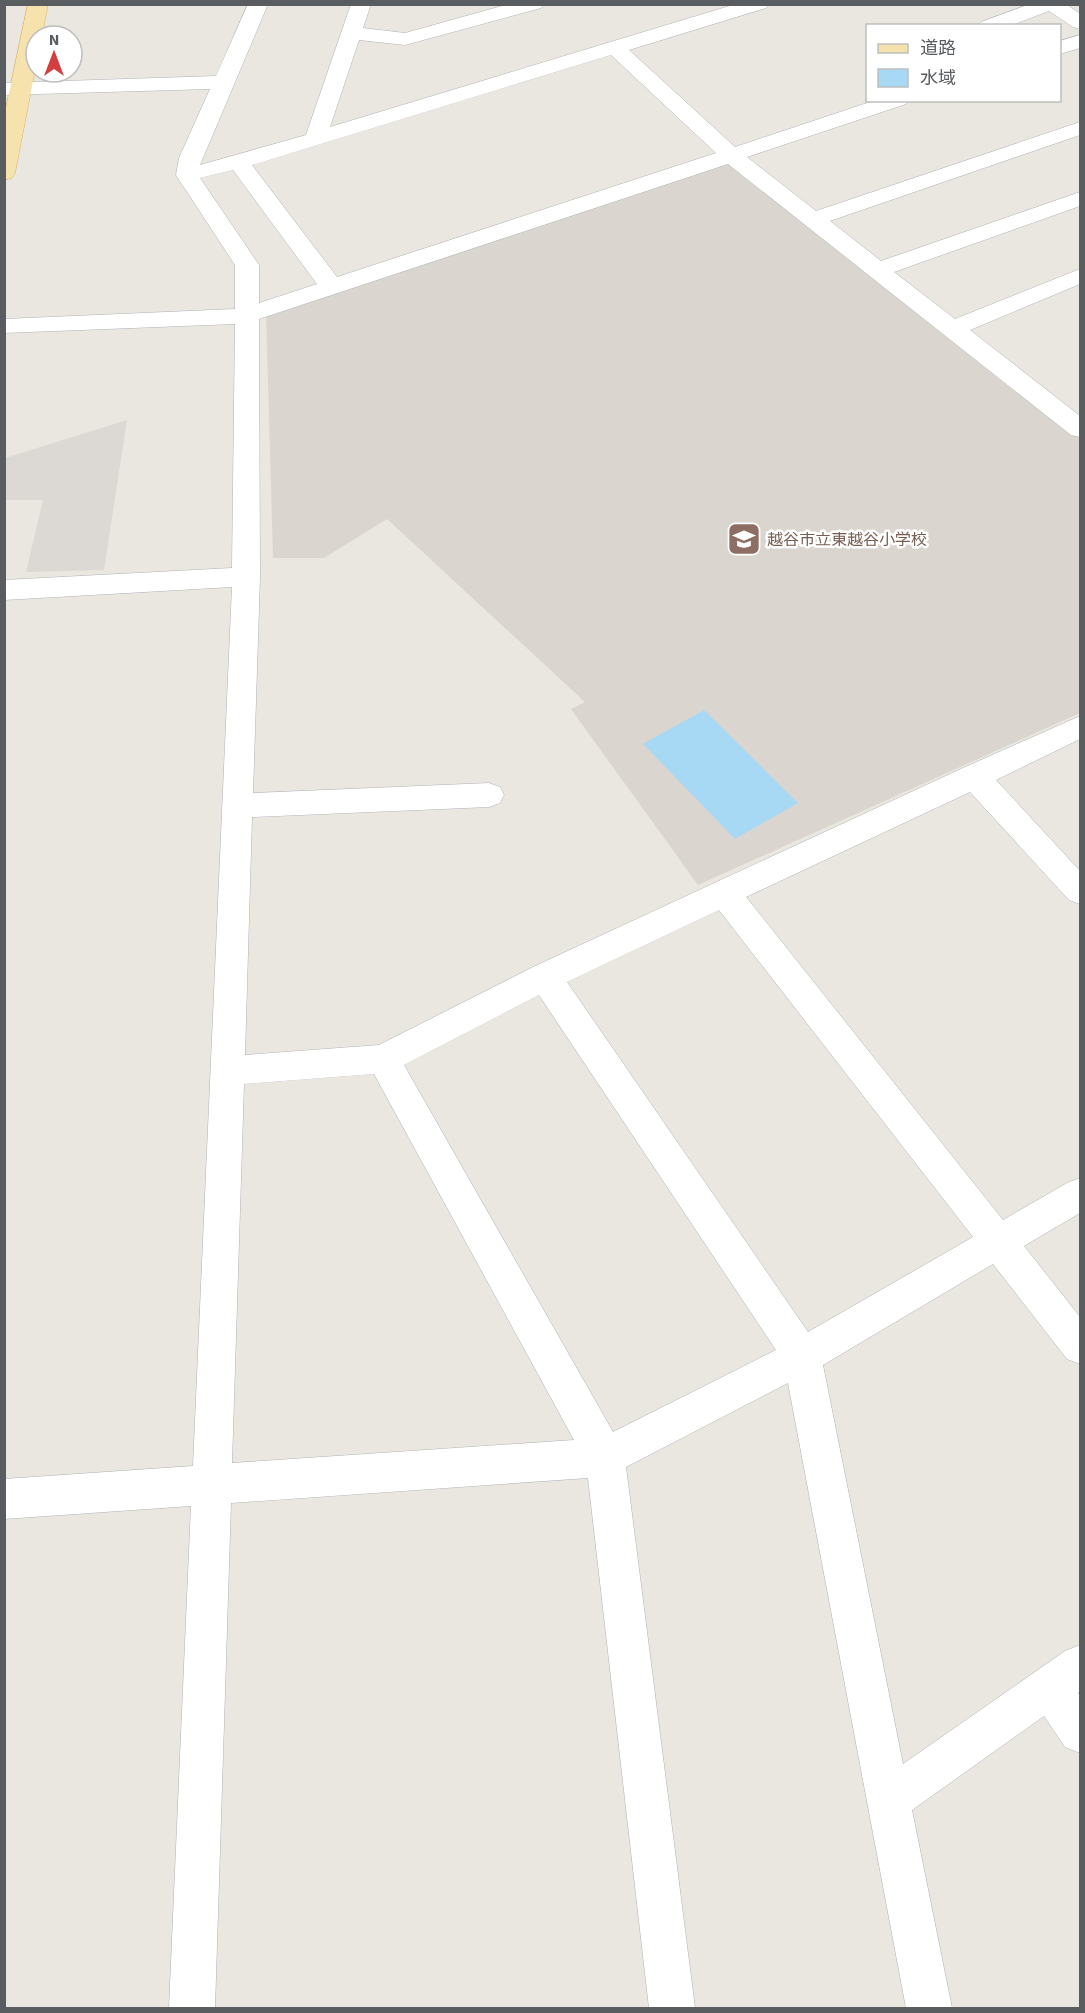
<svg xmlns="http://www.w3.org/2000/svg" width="1085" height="2013" font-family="'Source Sans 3','Noto Sans JP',sans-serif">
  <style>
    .industrial { fill: #dcd9d5 }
    .education { fill: #dad6cf }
    .water { fill: #a7d9f4 }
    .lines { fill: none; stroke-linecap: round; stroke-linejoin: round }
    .minor-casing { stroke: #aeb2b5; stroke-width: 1 }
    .major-casing { stroke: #dfb265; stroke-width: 1 }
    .minor { fill: #fff; fill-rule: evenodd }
    .major { fill: #f5e2ac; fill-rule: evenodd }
    .labels { text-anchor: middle; stroke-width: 5; stroke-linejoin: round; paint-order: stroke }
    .education-label { font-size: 16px; fill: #785e54; stroke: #fff; text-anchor: start }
  </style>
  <rect width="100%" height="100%" fill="#eae7e1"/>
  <polygon class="industrial" points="127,420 104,570 26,572 43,500 5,500 5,458"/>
  <polygon class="education" points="730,161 1080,437 1080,713 698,885 571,709 585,702 387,519 324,558 273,558 266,314"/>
  <polygon class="water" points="704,710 798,803 735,839 643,744"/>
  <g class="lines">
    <g class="minor-casing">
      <g id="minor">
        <path d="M 248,4 L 268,4 L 200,165 L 306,135 L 351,4 L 371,4 L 363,28 L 405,33 L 509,4 L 544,4 L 541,8 L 405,45 L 359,40 L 330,127 L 736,4 L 769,4 L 766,8 L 629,50 L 735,147 L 876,100 L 909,100 L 906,104 L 747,157 L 816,211 L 1080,122 L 1080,135 L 830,221 L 881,261 L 1080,192 L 1080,206 L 894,272 L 955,319 L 1080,269 L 1080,284 L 970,330 L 1080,416 L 1080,437 L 1071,435 L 728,164 L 259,319 L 260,577 L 253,793 L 489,783 L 500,787 L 504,795 L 500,803 L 489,807 L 252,817 L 245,1055 L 379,1045 L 533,967 L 963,768 L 1080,716 L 1080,739 L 996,780 L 1080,871 L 1080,904 L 1069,900 L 970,792 L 746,897 L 1003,1220 L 1067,1183 L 1080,1178 L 1080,1213 L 1024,1246 L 1080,1317 L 1080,1364 L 1067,1359 L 993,1264 L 823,1365 L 903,1764 L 1065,1651 L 1080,1645 L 1080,1691 L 1078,1693 L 1080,1696 L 1080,1753 L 1065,1747 L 1044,1716 L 912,1810 L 952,2008 L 906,2008 L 788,1383 L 626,1467 L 695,2008 L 649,2008 L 588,1478 L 231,1503 L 215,2008 L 169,2008 L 191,1506 L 4,1519 L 4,1479 L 193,1466 L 232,587 L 4,600 L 4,580 L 232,568 L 235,324 L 4,333 L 4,319 L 235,309 L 235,265 L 176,175 L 179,158 L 210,89 L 4,95 L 4,83 L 216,76 ZM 611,55 L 716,153 L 337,277 L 252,165 ZM 233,170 L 317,284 L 259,303 L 259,265 L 200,178 ZM 719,910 L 973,1237 L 808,1332 L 567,982 ZM 539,995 L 776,1350 L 613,1432 L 404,1065 ZM 374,1074 L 574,1440 L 232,1463 L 244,1084 Z"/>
        <polygon points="1030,4 1066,4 1080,14 1080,29 1073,27 1049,11 1009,26 978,26 981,22"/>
        <polygon points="1080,35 1080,48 1060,54 1060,41"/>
      </g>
    </g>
    <g class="major-casing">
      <polygon id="major" points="28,4 48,4 42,36 36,36 36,65 15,173 12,178 4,180 4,117"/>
    </g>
    <use href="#minor" class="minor"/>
    <use href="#major" class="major"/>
  </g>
  <defs>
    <g id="school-square" transform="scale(1.725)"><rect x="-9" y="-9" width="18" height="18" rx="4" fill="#8d6e63" stroke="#fff"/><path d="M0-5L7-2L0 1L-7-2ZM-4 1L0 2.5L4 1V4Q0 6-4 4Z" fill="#fff"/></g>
  </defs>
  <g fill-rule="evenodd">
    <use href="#school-square" x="744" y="539"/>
  </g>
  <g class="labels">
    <g class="education-label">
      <text x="767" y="545">越谷市立東越谷小学校</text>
    </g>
  </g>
  <rect width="1085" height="2013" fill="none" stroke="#595d60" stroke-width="12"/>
  <rect x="866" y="24" width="195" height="78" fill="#ffffff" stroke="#bdbebf" stroke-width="1.5"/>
  <rect x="878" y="44" width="30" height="9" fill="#f5e2ac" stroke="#bdbebf" stroke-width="1.5"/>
  <text x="920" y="54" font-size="18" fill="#595d60">道路</text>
  <rect x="878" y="69" width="30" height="18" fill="#a7d9f4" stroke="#bdbebf" stroke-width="1.5"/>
  <text x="920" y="84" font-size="18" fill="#595d60">水域</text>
  <g transform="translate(54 54)"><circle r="28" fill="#ffffff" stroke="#bdbebf" stroke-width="1.5"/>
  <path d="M0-4.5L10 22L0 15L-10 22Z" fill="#d33e3f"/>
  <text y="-9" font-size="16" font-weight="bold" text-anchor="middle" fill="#595d60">N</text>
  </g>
</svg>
